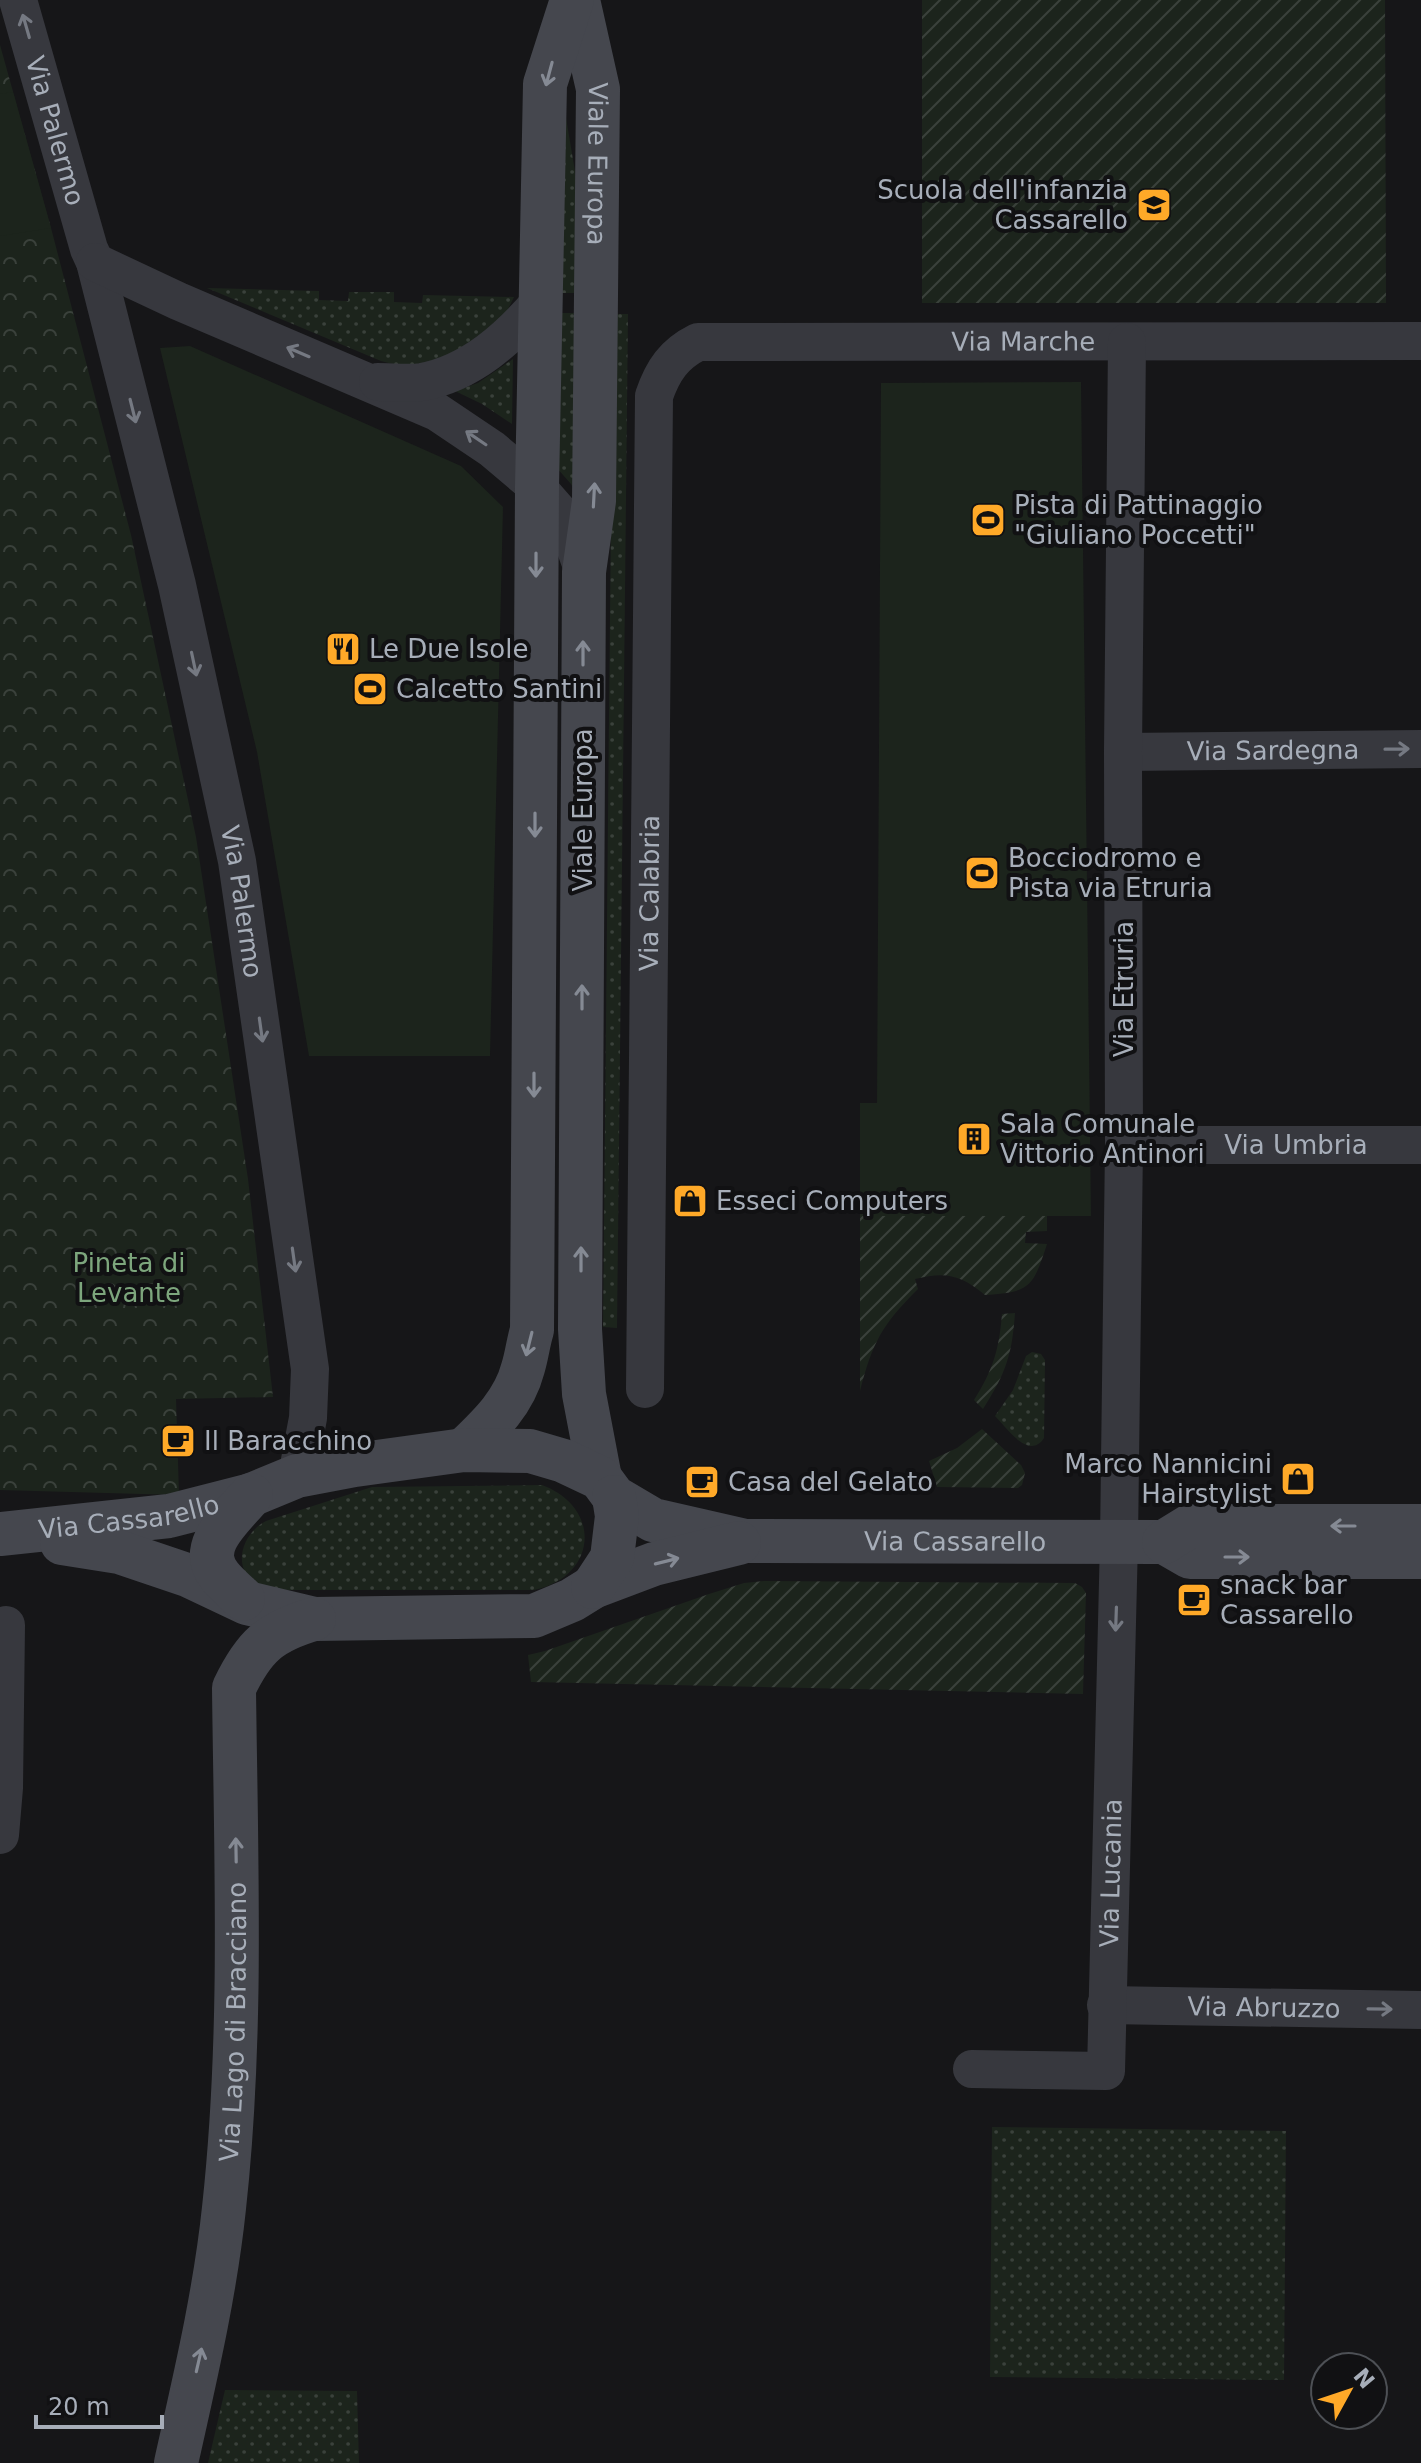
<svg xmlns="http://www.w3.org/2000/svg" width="1421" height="2463" font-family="'DejaVu Sans',sans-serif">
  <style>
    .grass { fill: url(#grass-dots) }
    .forest { fill: url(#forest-crowns) }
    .garden { fill: url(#garden-furrows) }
    .pitch { fill: #1c241c }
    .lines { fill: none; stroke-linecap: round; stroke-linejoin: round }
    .street { stroke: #37383e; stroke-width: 38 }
    .secondary { stroke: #45474e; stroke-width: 44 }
    .oneway { stroke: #757982 }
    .oneway2 { stroke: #858a94 }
    .labels { text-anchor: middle; stroke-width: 8; stroke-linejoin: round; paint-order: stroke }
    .street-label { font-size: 26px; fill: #a7aeb9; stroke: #111113 }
    .poi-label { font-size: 26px; fill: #a7aeb9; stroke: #111113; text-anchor: start }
    .park-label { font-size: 26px; fill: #7da67d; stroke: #111113 }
  </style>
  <defs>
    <pattern id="grass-dots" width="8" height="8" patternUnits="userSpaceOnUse" patternTransform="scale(2)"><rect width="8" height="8" fill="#1c241c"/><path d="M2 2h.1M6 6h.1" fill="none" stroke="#3a413b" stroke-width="1.8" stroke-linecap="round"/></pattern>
    <pattern id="forest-crowns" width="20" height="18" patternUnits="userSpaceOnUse" patternTransform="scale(2)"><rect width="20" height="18" fill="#1c241c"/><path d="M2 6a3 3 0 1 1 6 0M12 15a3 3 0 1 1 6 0" fill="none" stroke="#3a413b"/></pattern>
    <pattern id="garden-furrows" width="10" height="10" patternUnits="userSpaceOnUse" patternTransform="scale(2)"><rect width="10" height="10" fill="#1c241c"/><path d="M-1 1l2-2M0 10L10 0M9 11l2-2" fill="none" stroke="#3a413b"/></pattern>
  </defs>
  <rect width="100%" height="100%" fill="#161618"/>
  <g class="grass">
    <polygon points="566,118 583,219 582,293 552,293"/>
    <polygon points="207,288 319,291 319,300 348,301 349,292 394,292 394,302 422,303 423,295 514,297 505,315 455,356 404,367 381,361"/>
    <polygon points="551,313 581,313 579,499 571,484 549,459"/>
    <polygon points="613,314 628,314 617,1328 603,1327"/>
    <polygon points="513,359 512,424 482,404 455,391 478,383"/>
    <path d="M 1032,1352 L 1041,1354 L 1045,1360 L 1044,1438 C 1029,1461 1007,1428 995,1416 L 1013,1390 L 1026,1356 Z"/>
    <path d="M 542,1485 C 603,1508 597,1577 534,1590 L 286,1590 C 279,1589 268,1590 261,1587 C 231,1573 239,1535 266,1521 L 372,1487 Z"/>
    <polygon points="992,2127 1286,2131 1284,2380 990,2377"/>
    <polygon points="225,2390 357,2391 359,2463 208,2463"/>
  </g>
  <polygon class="forest" points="0,45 51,228 131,535 196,837 248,1179 273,1397 176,1399 179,1495 0,1490"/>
  <g class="garden">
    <polygon points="922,0 1385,0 1386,303 922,303"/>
    <path d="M 860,1216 L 1047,1216 L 1047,1231 L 1026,1232 L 1025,1243 L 1047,1244 C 1033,1287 1031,1292 985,1295 C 961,1275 946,1271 915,1279 L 918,1289 C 882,1325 873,1341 860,1391 Z"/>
    <path d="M 1015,1313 C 1012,1355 1006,1373 983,1409 L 974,1400 C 993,1370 999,1350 1002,1314 Z"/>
    <polygon points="982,1429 1021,1465 1025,1473 1022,1485 1018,1488 937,1487 929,1461 957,1448"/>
    <polygon points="764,1581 1075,1583 1082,1587 1086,1593 1083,1694 531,1682 528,1655 545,1651 709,1594 744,1583"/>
  </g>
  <g class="pitch">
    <polygon points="13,92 51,228 0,236 0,94"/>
    <polygon points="190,346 461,466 503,507 490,1056 309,1056 257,752 160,348"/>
    <polygon points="1081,382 1091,1216 860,1216 860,1103 877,1103 881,383"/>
  </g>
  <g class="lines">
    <g class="street">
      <path id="s1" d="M 18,0 L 89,249 L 95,262 L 177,585 L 237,861 L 310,1369 L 308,1418 L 297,1476"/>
      <polyline points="95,262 178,301 437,412 492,449 537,487 558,511 570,533 584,572"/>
      <path d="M 378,382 C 392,382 409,384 422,382 C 471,373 509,338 540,302"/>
      <path id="s2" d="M 1123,752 L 1421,749"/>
      <path id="s3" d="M 1124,1145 L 1421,1145"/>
      <path id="s4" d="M 645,1389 L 654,396 C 663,370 674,354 698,342 L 1421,341"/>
      <polyline points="0,1835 4,1788 6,1625"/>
      <path id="s5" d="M 1106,2005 L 1421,2010"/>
      <path id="s6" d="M 972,2069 L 1106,2071 L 1119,1541 L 1124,1145 L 1123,752 L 1127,342"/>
    </g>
    <g class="secondary">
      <path id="s7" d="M 578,0 L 598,89 L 594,501 L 584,572 L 580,1329 L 584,1394 L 600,1478"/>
      <path d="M 464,1450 C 489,1426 514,1403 523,1368 C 527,1355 528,1343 532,1330 L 537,487 L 545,84 L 572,0"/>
      <path id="s8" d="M 0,1534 L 169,1516 L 251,1495 L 297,1476 L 355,1465 L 464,1450 L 530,1451 L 564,1461 L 600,1478 L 614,1497 L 653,1520 L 745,1541 L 1164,1542 L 1190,1557 L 1421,1557"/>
      <polyline points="1164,1542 1190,1526 1421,1526"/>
      <polyline points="62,1543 119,1552 190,1576 247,1603 314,1619 534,1616 572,1600 593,1587 654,1564 739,1543"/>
      <polyline points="593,1587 612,1558 617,1516 614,1497"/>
      <path d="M 243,1599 C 236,1592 227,1585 220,1576 C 196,1546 232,1518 251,1495"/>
      <path id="s9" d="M 176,2463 C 195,2378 215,2294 224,2208 C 243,2035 236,1861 234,1688 C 254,1646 270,1632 314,1619"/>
    </g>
  </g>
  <defs><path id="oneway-shaft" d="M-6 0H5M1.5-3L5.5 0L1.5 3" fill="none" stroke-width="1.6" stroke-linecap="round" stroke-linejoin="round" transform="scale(2)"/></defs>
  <g class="oneway">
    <use href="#oneway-shaft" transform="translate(26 26) rotate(-106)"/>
    <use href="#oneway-shaft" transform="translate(298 352) rotate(-157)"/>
    <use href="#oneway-shaft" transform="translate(133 411) rotate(76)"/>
    <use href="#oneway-shaft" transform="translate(476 438) rotate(-146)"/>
    <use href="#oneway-shaft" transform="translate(194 664) rotate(78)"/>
    <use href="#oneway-shaft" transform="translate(1397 749) rotate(-1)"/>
    <use href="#oneway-shaft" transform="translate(261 1030) rotate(82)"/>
    <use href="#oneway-shaft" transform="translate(294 1260) rotate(82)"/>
    <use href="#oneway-shaft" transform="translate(1116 1619) rotate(92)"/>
    <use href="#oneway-shaft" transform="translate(1380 2009) rotate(1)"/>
  </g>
  <g class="oneway2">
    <use href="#oneway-shaft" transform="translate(549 74) rotate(105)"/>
    <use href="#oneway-shaft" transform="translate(594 495) rotate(-87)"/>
    <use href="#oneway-shaft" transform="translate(536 565) rotate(90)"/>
    <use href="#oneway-shaft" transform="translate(583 653) rotate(-90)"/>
    <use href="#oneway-shaft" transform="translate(535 825) rotate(90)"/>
    <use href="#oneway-shaft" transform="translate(582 997) rotate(-90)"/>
    <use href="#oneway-shaft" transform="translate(534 1085) rotate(90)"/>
    <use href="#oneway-shaft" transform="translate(581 1259) rotate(-90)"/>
    <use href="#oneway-shaft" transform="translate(529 1344) rotate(104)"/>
    <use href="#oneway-shaft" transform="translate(1343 1526) rotate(-180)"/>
    <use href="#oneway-shaft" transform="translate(1237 1557)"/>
    <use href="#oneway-shaft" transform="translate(667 1561) rotate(-14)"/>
    <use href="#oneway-shaft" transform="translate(236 1850) rotate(-91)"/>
    <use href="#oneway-shaft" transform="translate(199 2360) rotate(-77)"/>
  </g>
  <defs>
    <g id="school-square" transform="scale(1.8)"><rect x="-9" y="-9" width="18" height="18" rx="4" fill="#ffa928" stroke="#111113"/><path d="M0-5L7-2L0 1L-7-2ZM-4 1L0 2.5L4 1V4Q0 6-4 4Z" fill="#111"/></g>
    <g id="stadium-square" transform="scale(1.8)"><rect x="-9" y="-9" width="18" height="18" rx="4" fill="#ffa928" stroke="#111113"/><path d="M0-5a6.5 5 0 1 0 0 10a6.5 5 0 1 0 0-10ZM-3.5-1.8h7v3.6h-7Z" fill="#111"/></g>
    <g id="restaurant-square" transform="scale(1.8)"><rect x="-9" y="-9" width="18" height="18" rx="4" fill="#ffa928" stroke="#111113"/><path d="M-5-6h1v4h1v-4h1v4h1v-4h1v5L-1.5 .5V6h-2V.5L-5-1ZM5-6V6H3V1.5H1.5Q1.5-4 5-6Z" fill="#111"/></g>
    <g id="building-square" transform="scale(1.8)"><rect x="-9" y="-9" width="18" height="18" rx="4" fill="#ffa928" stroke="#111113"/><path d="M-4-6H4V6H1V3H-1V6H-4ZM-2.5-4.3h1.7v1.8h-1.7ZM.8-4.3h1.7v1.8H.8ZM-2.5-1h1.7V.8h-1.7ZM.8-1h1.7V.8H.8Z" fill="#111"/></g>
    <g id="shop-square" transform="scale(1.8)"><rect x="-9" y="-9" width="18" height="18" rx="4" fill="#ffa928" stroke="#111113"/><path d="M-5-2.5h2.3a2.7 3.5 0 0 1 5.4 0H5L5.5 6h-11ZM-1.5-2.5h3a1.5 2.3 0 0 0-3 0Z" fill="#111"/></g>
    <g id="cafe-square" transform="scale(1.8)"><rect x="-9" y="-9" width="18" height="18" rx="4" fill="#ffa928" stroke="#111113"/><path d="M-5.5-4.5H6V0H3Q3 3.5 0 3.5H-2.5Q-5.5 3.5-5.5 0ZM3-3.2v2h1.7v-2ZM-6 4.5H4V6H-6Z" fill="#111"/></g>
  </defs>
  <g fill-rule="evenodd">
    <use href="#school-square" x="1154" y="205"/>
    <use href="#stadium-square" x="988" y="520"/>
    <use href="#restaurant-square" x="343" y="649"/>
    <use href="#stadium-square" x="370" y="689"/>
    <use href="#stadium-square" x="982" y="873"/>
    <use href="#building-square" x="974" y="1139"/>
    <use href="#shop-square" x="690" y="1201"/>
    <use href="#cafe-square" x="178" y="1441"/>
    <use href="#shop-square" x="1298" y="1479"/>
    <use href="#cafe-square" x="702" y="1482"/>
    <use href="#cafe-square" x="1194" y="1600"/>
  </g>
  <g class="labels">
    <g class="street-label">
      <text dy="9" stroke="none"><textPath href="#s1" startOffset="136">Via Palermo</textPath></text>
      <text dy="9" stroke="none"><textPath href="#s7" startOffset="166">Viale Europa</textPath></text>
      <text dy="9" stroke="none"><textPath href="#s4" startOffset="1390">Via Marche</textPath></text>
      <text dy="9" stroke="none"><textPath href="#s2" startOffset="150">Via Sardegna</textPath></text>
      <text transform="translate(583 810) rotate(-90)" y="9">Viale Europa</text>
      <text dy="9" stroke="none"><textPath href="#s4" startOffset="496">Via Calabria</textPath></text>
      <text dy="9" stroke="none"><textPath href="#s1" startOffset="930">Via Palermo</textPath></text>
      <text transform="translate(1124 989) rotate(-90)" y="9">Via Etruria</text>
      <text dy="9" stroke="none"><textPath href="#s3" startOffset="172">Via Umbria</textPath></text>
      <text dy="9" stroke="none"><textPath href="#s8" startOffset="130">Via Cassarello</textPath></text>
      <text dy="9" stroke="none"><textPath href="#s8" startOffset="988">Via Cassarello</textPath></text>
      <text dy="9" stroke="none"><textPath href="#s6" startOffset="332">Via Lucania</textPath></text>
      <text dy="9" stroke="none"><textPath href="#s5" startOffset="158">Via Abruzzo</textPath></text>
      <text dy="9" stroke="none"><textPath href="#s9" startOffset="446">Via Lago di Bracciano</textPath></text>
    </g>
    <g class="poi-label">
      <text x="1128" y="199" text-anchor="end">Scuola dell'infanzia<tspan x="1128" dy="30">Cassarello</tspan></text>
      <text x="1014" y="514">Pista di Pattinaggio<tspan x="1014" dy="30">"Giuliano Poccetti"</tspan></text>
      <text x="369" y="658">Le Due Isole</text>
      <text x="396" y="698">Calcetto Santini</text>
      <text x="1008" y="867">Bocciodromo e<tspan x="1008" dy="30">Pista via Etruria</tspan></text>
      <text x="1000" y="1133">Sala Comunale<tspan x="1000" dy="30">Vittorio Antinori</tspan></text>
      <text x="716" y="1210">Esseci Computers</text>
      <text x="204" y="1450">Il Baracchino</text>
      <text x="1272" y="1473" text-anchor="end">Marco Nannicini<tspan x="1272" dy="30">Hairstylist</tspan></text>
      <text x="728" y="1491">Casa del Gelato</text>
      <text x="1220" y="1594">snack bar<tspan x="1220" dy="30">Cassarello</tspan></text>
    </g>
    <g class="park-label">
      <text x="129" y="1272">Pineta di<tspan x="129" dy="30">Levante</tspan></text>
    </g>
  </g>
  <g transform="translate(1349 2391) rotate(50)"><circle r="38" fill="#111113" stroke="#4d5055" stroke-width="2"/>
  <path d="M0-6L14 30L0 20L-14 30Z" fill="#ffa928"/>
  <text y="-12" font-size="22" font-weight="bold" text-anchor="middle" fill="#a7aeb9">N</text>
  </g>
  <path d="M36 2415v12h126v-12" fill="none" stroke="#a7aeb9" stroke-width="4"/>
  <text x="48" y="2415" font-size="24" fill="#a7aeb9" stroke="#111113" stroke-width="6" paint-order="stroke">20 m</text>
</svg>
